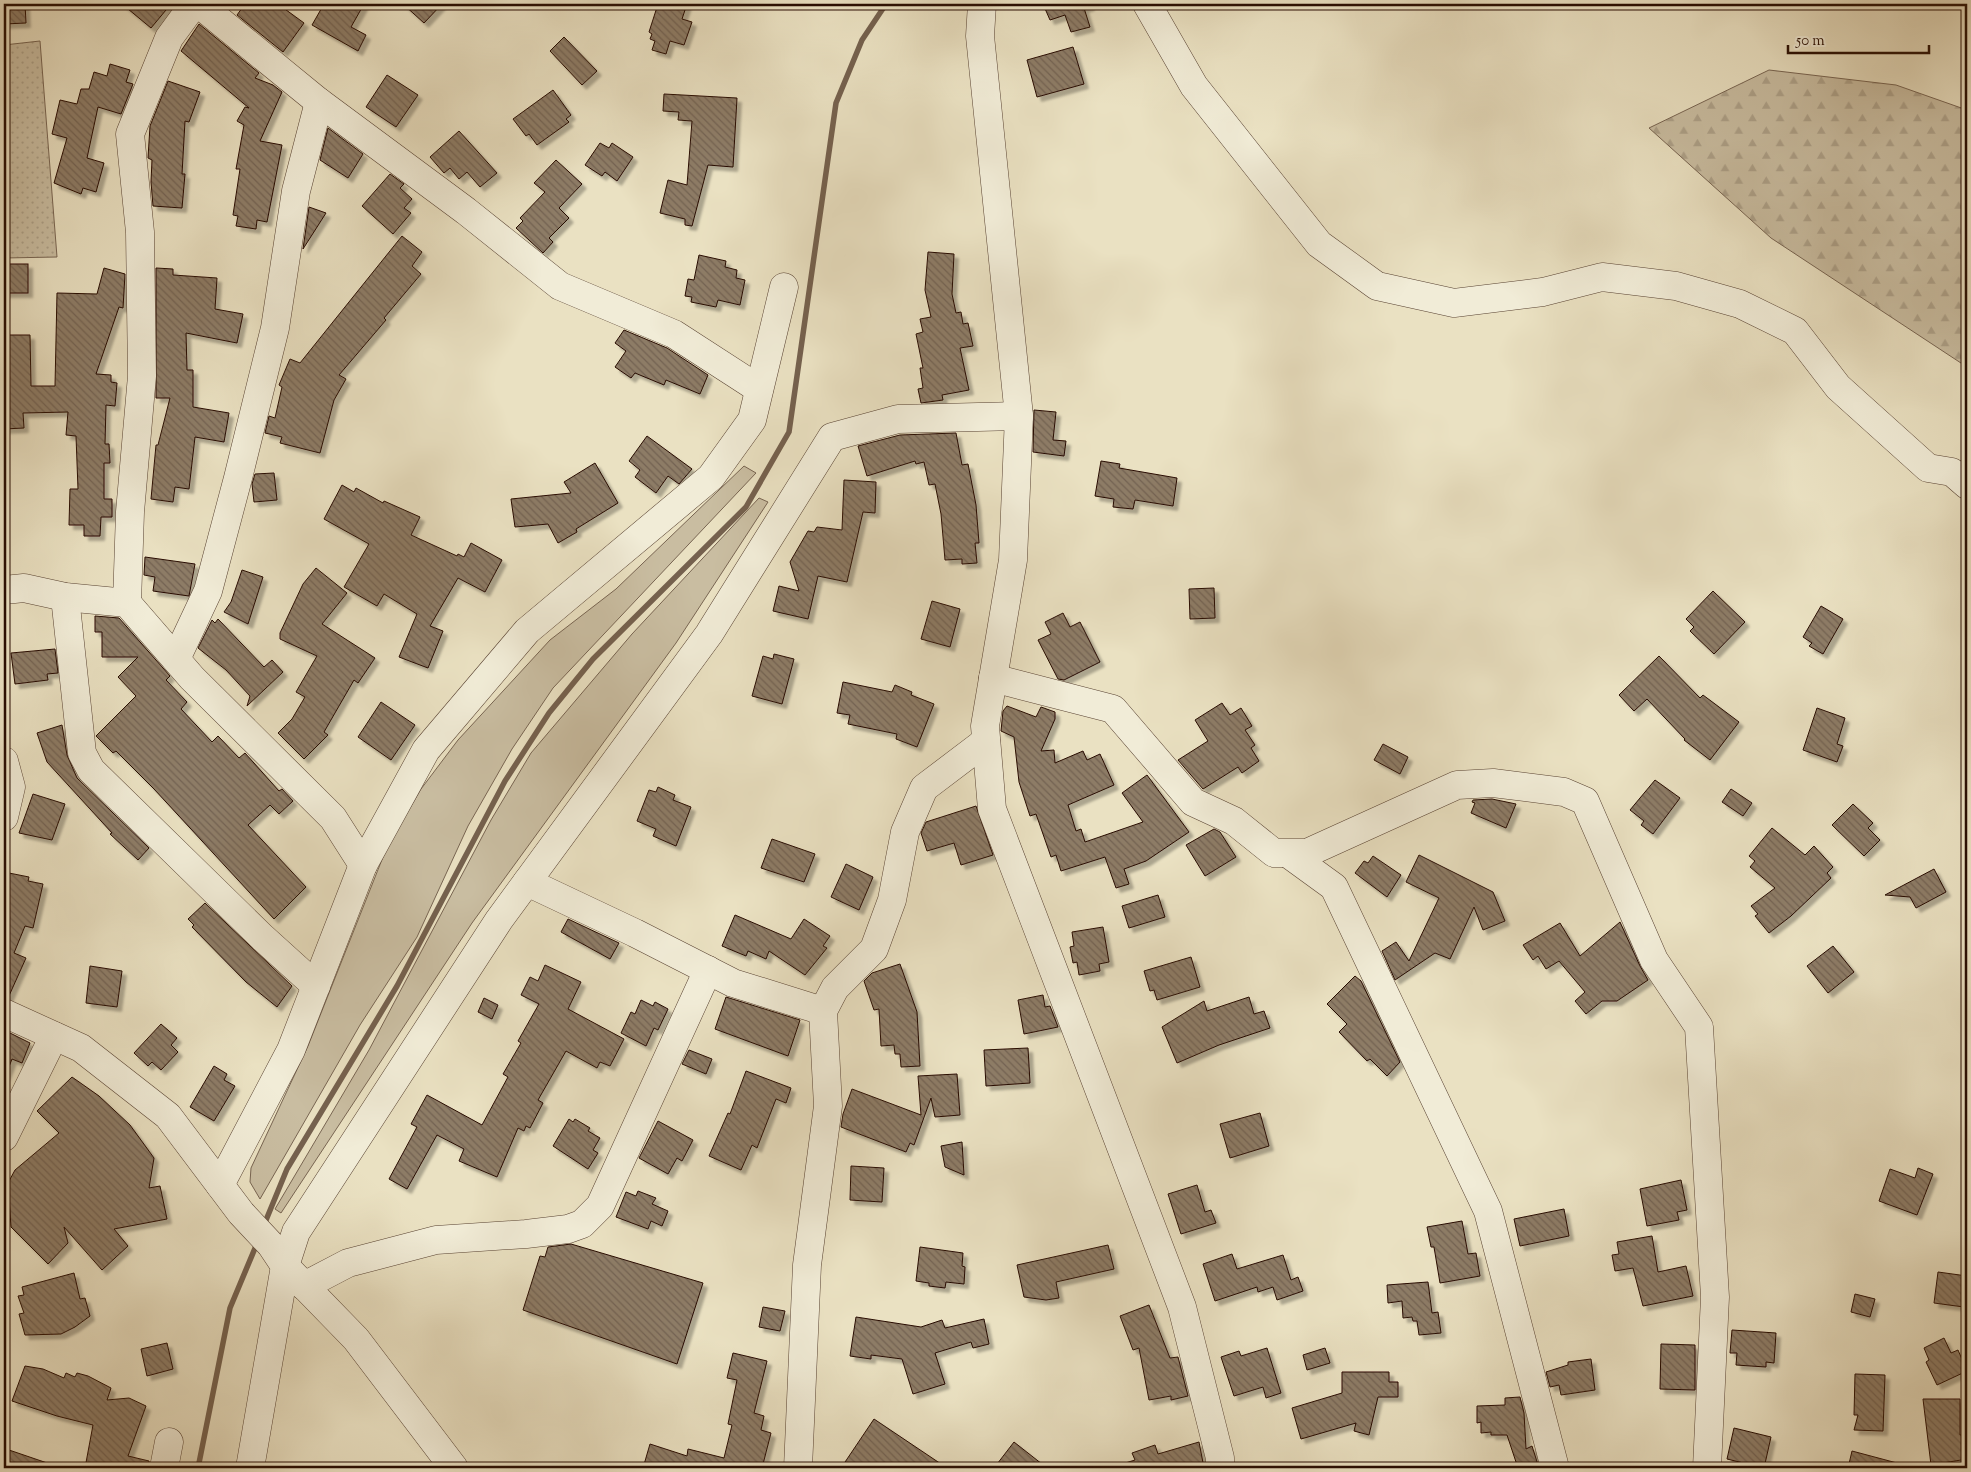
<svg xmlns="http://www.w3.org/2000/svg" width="1971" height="1472" font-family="'Sorts Mill Goudy',serif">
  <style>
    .grass { fill: url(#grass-dots); stroke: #786552 }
    .forest { fill: url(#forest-firs); stroke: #786552 }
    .park { fill: #c9bda1; stroke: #786552 }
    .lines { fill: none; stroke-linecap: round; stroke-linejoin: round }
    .stream { stroke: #75614e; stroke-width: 5.5 }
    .building { fill: url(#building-back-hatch); stroke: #280d02; filter: url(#shadow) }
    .minor-casing { stroke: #584232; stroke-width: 29 }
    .minor { stroke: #f1ecd7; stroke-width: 28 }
  </style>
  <defs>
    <pattern id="grass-dots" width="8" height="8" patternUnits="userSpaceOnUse" patternTransform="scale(1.25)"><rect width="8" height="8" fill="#c9bda1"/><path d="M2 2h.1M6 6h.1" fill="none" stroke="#ada189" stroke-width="1.8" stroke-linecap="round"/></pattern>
    <pattern id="forest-firs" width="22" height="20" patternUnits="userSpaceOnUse" patternTransform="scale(1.25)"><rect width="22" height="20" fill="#c9bda1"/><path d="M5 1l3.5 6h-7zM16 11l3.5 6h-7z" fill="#ada189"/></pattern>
    <pattern id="building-back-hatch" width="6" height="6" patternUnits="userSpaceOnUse" patternTransform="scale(1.25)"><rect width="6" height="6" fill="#8d7b66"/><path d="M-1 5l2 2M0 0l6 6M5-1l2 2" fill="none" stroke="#736352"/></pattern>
    <filter id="shadow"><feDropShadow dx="4.5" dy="4.5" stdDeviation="1" flood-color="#0004"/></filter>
  </defs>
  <rect width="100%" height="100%" fill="#eae1c2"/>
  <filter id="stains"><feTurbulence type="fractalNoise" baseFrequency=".004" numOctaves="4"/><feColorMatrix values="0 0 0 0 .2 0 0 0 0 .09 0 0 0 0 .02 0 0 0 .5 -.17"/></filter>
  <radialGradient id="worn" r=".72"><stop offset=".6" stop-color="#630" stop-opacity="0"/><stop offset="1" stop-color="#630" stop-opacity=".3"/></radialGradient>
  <polygon class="grass" points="40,41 57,257 4,258 4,45"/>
  <polygon class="forest" points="1769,70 1896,85 1967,110 1967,367 1771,238 1649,128"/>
  <g class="park">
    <polygon points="744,466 756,473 553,688 512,749 468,826 417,937 360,1025 260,1199 250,1182 251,1168 308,1046 387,847 421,789 458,740 550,640 616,589"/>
    <polygon points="759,498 768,502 676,643 472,923 281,1213 275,1209 369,1050 491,820 531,753 632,634"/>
  </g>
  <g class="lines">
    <g class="stream">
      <polyline points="264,1225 287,1169 397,986 505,781 549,713 593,659 746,507 789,432 836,103 862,40 886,4"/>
      <polyline points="198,1468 230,1308 258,1241"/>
    </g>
  </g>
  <g class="building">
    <polygon points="4,4 25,4 26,23 4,24"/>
    <polygon points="122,4 171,4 151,28"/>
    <polygon points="245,4 278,4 304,23 283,52 237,15"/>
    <polygon points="324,4 364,4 351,27 366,35 358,51 312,25"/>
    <polygon points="403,4 442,4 424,23"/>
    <polygon points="658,4 687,4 682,19 692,22 684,45 670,41 666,54 652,50 655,41 650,39 652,34 649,32"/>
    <polygon points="1043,4 1090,4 1090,6 1084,8 1090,27 1071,32 1065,15 1050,20"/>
    <polygon points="199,24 259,73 255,78 273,85 282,92 260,141 282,145 267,222 257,220 256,229 236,226 238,216 233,215 240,169 236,169 244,125 237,121 245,107 249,108 181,51"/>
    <polygon points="564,37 597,71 582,85 550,51"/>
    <polygon points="1073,47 1084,84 1037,97 1027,60"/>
    <polygon points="110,64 130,70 126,82 133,84 121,114 98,107 87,158 104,163 96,192 83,188 81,194 54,183 67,138 52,134 60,100 77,104 81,89 89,89 94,72 107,76"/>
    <polygon points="387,75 418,95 396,127 366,107"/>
    <polygon points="168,81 200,92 189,122 185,121 182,174 185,174 182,208 153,206 151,182 152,160 148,158 150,126"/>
    <polygon points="553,90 571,115 566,119 569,122 537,145 529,134 526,136 513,119"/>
    <polygon points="664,94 737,98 733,167 708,165 692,226 685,225 685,219 660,213 668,180 687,185 692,121 678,120 679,112 663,111"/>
    <polygon points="328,128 363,154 348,178 320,160"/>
    <polygon points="459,131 497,173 480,187 467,172 459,179 450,168 444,173 430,157"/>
    <polygon points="600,143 609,148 612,143 633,157 617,181 605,172 602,176 585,165"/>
    <polygon points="556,160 582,184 559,208 569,218 549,238 553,242 543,253 516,228 523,221 520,218 545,192 534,183"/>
    <polygon points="390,174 404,184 400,188 412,199 404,208 411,213 393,234 362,206"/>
    <polygon points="309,207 326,213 303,249"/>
    <polygon points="402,236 422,252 412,266 421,274 384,318 386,320 339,375 346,379 334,400 320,453 280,443 282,437 265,433 269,416 275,418 282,387 279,385 290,359 300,363"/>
    <polygon points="928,252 954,254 952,294 956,313 961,312 963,324 968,323 973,346 960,348 969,390 942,395 943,400 921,403 918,389 923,388 920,368 923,368 916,334 923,332 920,319 931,317 925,290"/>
    <polygon points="699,255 726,261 725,267 737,270 736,278 745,280 740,305 718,300 716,307 691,302 692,297 685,296 688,279 694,280"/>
    <rect x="4" y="264" width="24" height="29"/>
    <polygon points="104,268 125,274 123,308 119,307 96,374 111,375 111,382 117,383 115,406 106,405 105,444 109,444 110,463 104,463 104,499 112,499 112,517 101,517 100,536 84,536 84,525 69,525 70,489 78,489 76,436 66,435 68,412 23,413 24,428 4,429 4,335 30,335 31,386 55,386 57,293 97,294"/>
    <polygon points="156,268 173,269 173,275 217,278 215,309 243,314 237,343 186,333 187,370 193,370 193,407 229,413 224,442 195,437 189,489 175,487 173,502 151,499 156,445 158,445 170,398 156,398"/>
    <polygon points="624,330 667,348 708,375 700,394 666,380 664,385 635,373 631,378 615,367 626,351 615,343"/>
    <polygon points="1034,410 1056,412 1053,440 1066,441 1064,456 1033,452"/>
    <polygon points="956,433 962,465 968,464 976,505 979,543 975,543 977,563 962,564 962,559 945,560 941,514 935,484 929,485 924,462 916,464 915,461 867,476 858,446 900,435"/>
    <polygon points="647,436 692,469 679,484 668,476 656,493 635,477 640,470 629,461"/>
    <polygon points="1101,461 1120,464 1119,468 1177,478 1173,506 1135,500 1133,509 1113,507 1114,499 1095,496"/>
    <polygon points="595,463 618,503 576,529 577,532 558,543 548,524 515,527 511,499 571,493 564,482"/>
    <polygon points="274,473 277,500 254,502 252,484 255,474"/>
    <polygon points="844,480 876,482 875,513 863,512 847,582 818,576 808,619 773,611 779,586 799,591 790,562 808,531 814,532 817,527 842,530"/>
    <polygon points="342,485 354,492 356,488 383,503 384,501 420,517 411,535 457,556 458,554 464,557 471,543 502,560 485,592 458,578 430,626 443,631 428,668 399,657 417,614 384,594 377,606 344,587 369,544 324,519"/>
    <polygon points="145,557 195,564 189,596 153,591 155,577 144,575"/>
    <polygon points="316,568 347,593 322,624 375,658 358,683 354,680 324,732 328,735 304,759 278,733 292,719 305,697 296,692 317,656 280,639 280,633 303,584"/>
    <polygon points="242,570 263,577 248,624 224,612 231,602"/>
    <polygon points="1214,588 1215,618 1190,619 1189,589"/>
    <polygon points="1713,591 1745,622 1714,654 1690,631 1694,627 1686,619"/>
    <polygon points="932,601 960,609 950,647 921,639"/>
    <polygon points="1821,606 1843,619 1823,654 1809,646 1812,643 1803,637"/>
    <polygon points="1063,613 1070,627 1080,622 1100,662 1064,680 1058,679 1038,640 1051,634 1045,622"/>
    <polygon points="95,616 119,618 170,676 166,680 187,702 181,709 212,742 218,736 239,758 245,753 279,791 282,789 293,801 279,814 270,805 248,825 306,887 274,919 154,789 116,751 113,753 96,736 136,696 118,677 138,657 102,657 102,632 95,632"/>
    <polygon points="218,619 264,667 272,660 283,672 247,706 250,696 226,670 198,648 212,620 215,623"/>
    <polygon points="55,649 58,673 47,674 48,680 15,684 11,653"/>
    <polygon points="774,654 794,659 782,704 752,696 763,656 773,659"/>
    <polygon points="1659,656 1700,698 1703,695 1739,722 1710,760 1684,740 1685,739 1647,699 1634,711 1619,695"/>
    <polygon points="843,682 892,692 895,685 912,692 911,695 934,704 917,747 896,739 897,734 848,724 850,715 837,713"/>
    <polygon points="381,702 415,725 391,760 358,737"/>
    <polygon points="1222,703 1230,715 1241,708 1252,726 1245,730 1255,745 1251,748 1259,761 1242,773 1238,767 1203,789 1178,760 1208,741 1195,720"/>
    <polygon points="1007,706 1036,717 1041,707 1055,712 1055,719 1041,751 1054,750 1055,763 1083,751 1087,760 1100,754 1114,785 1068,805 1076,831 1081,829 1085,842 1143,822 1122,793 1147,775 1189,832 1146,861 1124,869 1129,884 1116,888 1105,857 1061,871 1056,855 1051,857 1036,814 1030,816 1019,782 1014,737 1001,731 1003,711"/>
    <polygon points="1817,708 1845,718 1837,744 1843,746 1837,762 1803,750"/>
    <polygon points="62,725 67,755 77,778 149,848 138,860 110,834 112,833 47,762 37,733"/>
    <polygon points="1383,744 1408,757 1400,774 1374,760"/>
    <polygon points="1655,780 1680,798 1653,834 1641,825 1644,821 1630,810"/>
    <polygon points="658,787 675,795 673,800 691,807 676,846 653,836 656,829 637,821 649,790 656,792"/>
    <polygon points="1731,789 1752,803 1743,816 1722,802"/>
    <polygon points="33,794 65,804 52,840 19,833"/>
    <polygon points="1492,799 1516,804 1506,828 1471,813 1475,803 1472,802 1473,800"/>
    <polygon points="1853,804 1873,823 1868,828 1880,840 1864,856 1832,825"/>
    <polygon points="976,806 993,855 961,865 954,843 927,851 921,833 926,822"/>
    <polygon points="1772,828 1805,855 1814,846 1833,867 1827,873 1831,878 1791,916 1769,933 1755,916 1758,914 1751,906 1775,888 1750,867 1755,861 1749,856"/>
    <polygon points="1214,829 1220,832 1236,857 1205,876 1186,845"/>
    <polygon points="772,839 815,854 804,882 761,868"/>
    <polygon points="1419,855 1493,892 1505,921 1483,930 1474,907 1450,959 1435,953 1395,980 1382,951 1396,942 1409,961 1439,898 1406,882"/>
    <polygon points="1373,856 1401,875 1387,897 1355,873 1364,861 1368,863"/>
    <polygon points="846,864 873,877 859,910 831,897"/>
    <polygon points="1934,869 1946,892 1916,908 1910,897 1885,895"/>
    <polygon points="4,872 29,877 28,881 43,884 33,928 25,926 14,953 26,958 8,998 4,998"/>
    <polygon points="1158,895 1165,917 1129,928 1122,906"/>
    <polygon points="205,903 292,986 277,1007 246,982 192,927 194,925 188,919"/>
    <polygon points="735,915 791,939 804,919 830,936 823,946 827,948 805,975 769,951 766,959 748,951 746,956 722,946"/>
    <polygon points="568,919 619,943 610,959 561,932"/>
    <polygon points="1620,922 1640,966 1648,980 1617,1001 1602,1001 1586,1014 1575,1001 1585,992 1559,961 1546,969 1538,956 1533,960 1523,945 1560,923 1580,956"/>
    <polygon points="1103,927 1109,962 1099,964 1100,971 1079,975 1077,962 1073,963 1070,947 1074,946 1072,932"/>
    <polygon points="1833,946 1854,972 1828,993 1807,966"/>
    <polygon points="1191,957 1200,987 1157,1000 1154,990 1150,991 1144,971"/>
    <polygon points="900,964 917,1012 920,1066 901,1067 900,1054 895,1054 894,1045 881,1046 879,1009 874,1010 864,981 872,973"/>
    <polygon points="545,965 581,982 568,1009 624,1039 610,1066 600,1062 597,1068 566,1051 538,1100 543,1103 530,1128 526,1126 524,1131 518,1128 497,1177 459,1161 464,1149 437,1135 407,1189 389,1179 417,1127 411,1124 427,1095 482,1125 508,1077 503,1074 521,1043 518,1041 539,1004 521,995 530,977 538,981"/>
    <polygon points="90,966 122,971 117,1007 86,1003"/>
    <polygon points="1355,976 1361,981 1400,1062 1387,1076 1370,1059 1367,1061 1339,1032 1347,1024 1327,1004"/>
    <polygon points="1043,995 1045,1007 1050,1006 1058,1027 1024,1034 1018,1000"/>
    <polygon points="726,997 800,1020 788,1056 715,1029"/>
    <polygon points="1249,997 1254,1014 1264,1011 1270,1028 1219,1045 1177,1063 1162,1027 1204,1001 1207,1011"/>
    <polygon points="484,998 498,1005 492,1019 478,1012"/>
    <polygon points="641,1000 653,1006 655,1002 668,1009 658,1030 654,1028 646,1046 621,1033 631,1012 635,1014"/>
    <polygon points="161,1024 177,1038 171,1045 178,1052 161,1070 152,1062 148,1066 134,1053"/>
    <polygon points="4,1030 30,1043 22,1063 12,1059 5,1077"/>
    <polygon points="1028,1048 1030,1083 986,1086 984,1050"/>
    <polygon points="689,1050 712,1059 706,1074 682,1064"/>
    <polygon points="214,1066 227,1074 224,1080 235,1086 214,1121 190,1107"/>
    <polygon points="746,1071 791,1088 786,1103 776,1099 757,1148 752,1145 741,1170 709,1156 728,1113 730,1114"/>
    <polygon points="957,1074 960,1115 935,1117 931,1098 914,1145 910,1143 906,1152 841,1127 843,1114 852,1089 921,1115 918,1076"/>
    <polygon points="72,1077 99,1096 130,1125 154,1158 149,1188 160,1186 167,1219 114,1229 128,1246 102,1270 64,1227 68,1243 48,1264 11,1227 8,1183 15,1170 59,1133 37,1111"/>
    <polygon points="1260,1113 1269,1146 1230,1158 1220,1124"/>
    <polygon points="569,1119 573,1122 575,1119 590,1128 588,1131 600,1138 593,1150 598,1153 588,1169 553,1146"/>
    <polygon points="658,1121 693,1140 682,1161 677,1158 668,1174 639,1158"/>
    <polygon points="962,1142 964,1175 945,1167 941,1146"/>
    <polygon points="851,1166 884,1168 882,1202 850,1200"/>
    <polygon points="1918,1168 1933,1174 1917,1215 1879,1201 1890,1169 1915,1178"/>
    <polygon points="1681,1180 1687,1210 1677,1212 1679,1220 1647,1226 1640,1189"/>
    <polygon points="1197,1185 1205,1212 1211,1210 1216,1223 1181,1234 1168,1194"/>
    <polygon points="638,1191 656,1198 652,1204 668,1211 662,1226 651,1221 648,1229 616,1217 626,1192 636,1196"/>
    <polygon points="1564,1209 1569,1236 1520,1246 1514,1219"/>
    <polygon points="1462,1221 1468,1254 1476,1253 1480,1276 1440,1283 1434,1247 1431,1247 1427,1227"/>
    <polygon points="1652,1236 1658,1272 1686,1266 1693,1296 1643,1306 1633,1268 1615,1271 1612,1255 1619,1254 1617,1242"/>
    <polygon points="571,1244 703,1283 677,1364 523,1310 540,1256 545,1257 548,1247"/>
    <polygon points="1108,1245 1114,1269 1056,1282 1059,1298 1046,1300 1024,1297 1017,1265"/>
    <polygon points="920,1247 963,1253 962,1266 965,1267 964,1284 946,1282 945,1288 929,1286 929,1283 916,1281"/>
    <polygon points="1232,1254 1237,1269 1283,1255 1291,1280 1298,1277 1303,1291 1277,1300 1273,1287 1258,1292 1257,1287 1215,1301 1203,1264"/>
    <polygon points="1938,1272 1967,1276 1964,1307 1934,1303"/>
    <polygon points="74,1273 80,1299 85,1298 90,1316 75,1327 61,1334 25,1335 19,1314 24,1313 18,1296 24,1295 22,1287"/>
    <polygon points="1428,1282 1432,1313 1438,1312 1441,1333 1419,1335 1417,1321 1413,1321 1412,1317 1403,1318 1402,1301 1388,1303 1387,1285"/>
    <polygon points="1855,1294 1875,1299 1870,1317 1851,1312"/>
    <polygon points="1149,1305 1170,1358 1178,1357 1188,1396 1171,1400 1171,1396 1149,1400 1139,1348 1133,1350 1120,1316"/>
    <polygon points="763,1307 785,1311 780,1331 759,1327"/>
    <polygon points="856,1317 921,1327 942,1320 945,1328 984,1319 989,1344 973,1348 971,1342 935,1353 945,1384 913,1394 902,1359 871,1355 871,1359 850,1356"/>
    <polygon points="1732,1330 1776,1333 1774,1363 1766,1362 1766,1367 1736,1365 1737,1353 1730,1353"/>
    <polygon points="1944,1338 1951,1353 1958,1350 1967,1371 1937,1385 1926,1362 1929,1360 1924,1348"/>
    <polygon points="167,1343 173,1369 147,1376 141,1349"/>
    <polygon points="1661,1344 1695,1345 1695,1390 1660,1389"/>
    <polygon points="1267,1348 1281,1393 1266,1398 1263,1387 1234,1396 1221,1357 1239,1351 1241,1356"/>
    <polygon points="1325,1348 1330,1363 1307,1370 1303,1355"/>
    <polygon points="733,1353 767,1361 754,1413 764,1416 761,1430 771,1433 762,1468 643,1468 650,1444 687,1456 688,1449 724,1458 732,1425 728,1424 737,1380 727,1378"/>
    <polygon points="1591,1359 1595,1390 1561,1395 1559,1385 1550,1387 1546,1372 1568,1365 1568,1362"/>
    <polygon points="25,1366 43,1369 64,1378 66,1373 75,1377 77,1373 88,1376 111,1388 107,1400 129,1398 146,1406 128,1456 149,1461 149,1468 85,1468 93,1425 57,1416 12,1401"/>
    <polygon points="1342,1372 1389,1372 1389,1382 1398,1382 1398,1397 1378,1397 1369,1435 1354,1431 1356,1423 1301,1439 1292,1408 1342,1393"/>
    <polygon points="1855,1374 1885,1375 1883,1431 1854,1430 1858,1415 1854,1415"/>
    <polygon points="1520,1397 1524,1413 1526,1449 1532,1446 1539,1468 1518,1468 1507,1435 1491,1435 1491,1432 1481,1433 1481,1422 1477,1423 1477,1406 1505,1405 1505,1398"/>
    <polygon points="1923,1399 1960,1399 1960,1435 1967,1434 1967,1459 1931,1465"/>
    <polygon points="874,1419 947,1468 841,1468"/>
    <polygon points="1734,1428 1771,1437 1764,1468 1727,1459"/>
    <polygon points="1014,1442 1047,1468 994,1468"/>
    <polygon points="1199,1442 1204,1468 1123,1468 1122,1464 1135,1460 1132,1453 1155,1445 1158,1454"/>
    <polygon points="9,1450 56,1466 55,1468 4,1468 4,1461"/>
    <polygon points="1852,1451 1897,1463 1896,1468 1848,1468"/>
  </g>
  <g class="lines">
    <g class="minor-casing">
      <g id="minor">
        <polyline points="199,4 319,102 466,211 560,286 674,334 759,389"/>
        <polyline points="982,4 980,36 1019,416 1013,560 985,726 992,809 1182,1307 1220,1458 1220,1468"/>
        <polyline points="1147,4 1194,86 1319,244 1377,286 1454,303 1543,292 1602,277 1676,286 1740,304 1795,331 1838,387 1928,468 1952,472 1967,485"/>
        <polyline points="4,590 24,588 65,597 127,603 192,678 333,818 363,865"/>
        <polyline points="65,597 82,753 91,770 263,938 316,986"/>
        <polyline points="127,603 130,512 142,376 140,232 130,134 169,38 194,4"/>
        <polyline points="176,659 208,591 238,478 275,328 296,191 319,102"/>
        <polyline points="993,678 1113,709 1193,802 1234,821 1274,853 1307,853 1457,785 1493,783 1564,792 1585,801 1654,960 1699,1027 1715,1297 1707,1468"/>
        <polyline points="4,761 11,787 4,817"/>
        <polyline points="1290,855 1334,887 1488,1211 1555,1468"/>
        <polyline points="527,882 635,933 733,983 823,1011"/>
        <polyline points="4,1013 81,1048 168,1116 241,1213 271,1245 285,1266 356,1339 454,1468"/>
        <polyline points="4,1137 54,1036"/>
        <polyline points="220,1185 291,1050 363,865 426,750 527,631 711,477 752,420 784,287"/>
        <polyline points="304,1286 348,1263 436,1240 526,1234 568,1229 582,1224 600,1206 708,970"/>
        <polyline points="164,1468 169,1442"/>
        <polyline points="250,1468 285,1266 296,1232 499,920 709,634 832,437 898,419 1019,416"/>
        <polyline points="798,1468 807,1265 828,1106 823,1011 835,988 874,949 892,900 905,832 924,788 986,741"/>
      </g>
    </g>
    <use href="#minor" class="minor"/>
  </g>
  <rect width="1971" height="1472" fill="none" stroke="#eae1c2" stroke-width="20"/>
  <rect x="5" y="5" width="1961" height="1462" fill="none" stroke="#280d02" stroke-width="2.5"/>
  <rect x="10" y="10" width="1951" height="1452" fill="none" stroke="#280d02"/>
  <path d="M1788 45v8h141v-8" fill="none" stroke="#280d02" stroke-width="2.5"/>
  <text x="1796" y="45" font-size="15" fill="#280d02" stroke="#f1ecd7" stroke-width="4" paint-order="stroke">50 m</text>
  <rect width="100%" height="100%" filter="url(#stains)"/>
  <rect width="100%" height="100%" fill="url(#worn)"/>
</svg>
